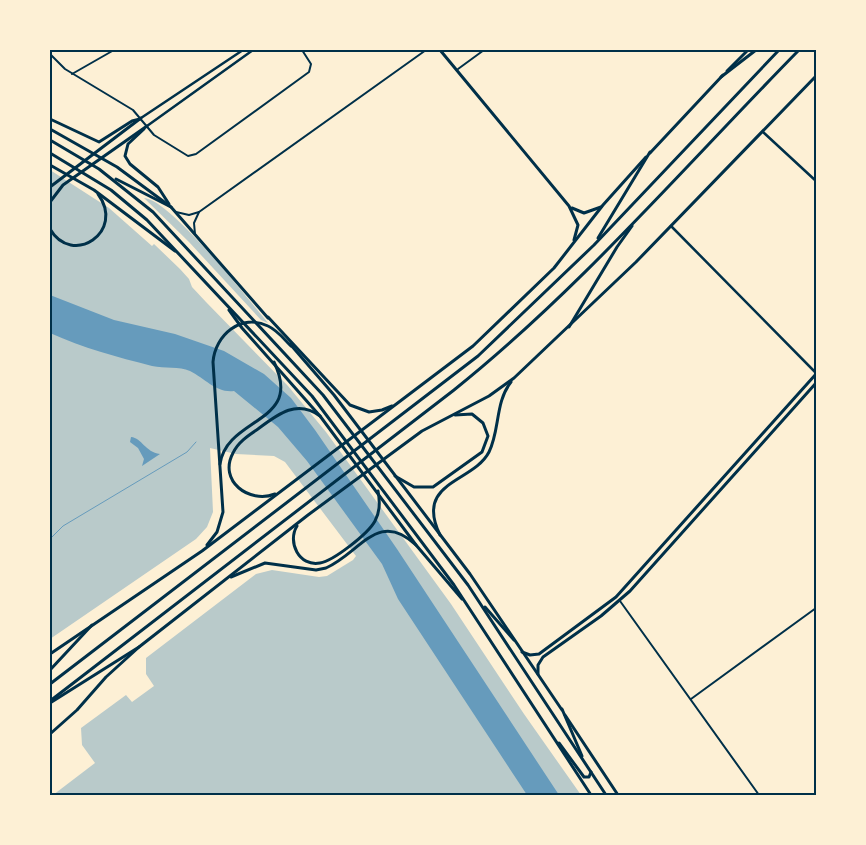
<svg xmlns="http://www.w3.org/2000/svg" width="866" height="845" font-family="'Titillium Web',sans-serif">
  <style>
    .green { fill: #b9caca }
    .water { fill: #669bbc }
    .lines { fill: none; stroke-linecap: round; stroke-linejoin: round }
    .stream { stroke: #669bbc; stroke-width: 1 }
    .minor { stroke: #003049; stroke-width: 2 }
    .tertiary { stroke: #003049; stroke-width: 2.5 }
    .secondary { stroke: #003049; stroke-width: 3 }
    .primary { stroke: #003049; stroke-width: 3 }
    .trunk { stroke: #003049; stroke-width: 3 }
    .neatline { fill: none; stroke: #003049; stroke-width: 2 }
  </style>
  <rect width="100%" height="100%" fill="#fdf0d5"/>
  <g class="green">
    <polygon points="50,170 109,208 152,246 154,244 180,269 189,279 192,287 206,302 288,386 326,432 451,604 524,714 581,795 53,795 95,763 82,745 81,728 126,695 132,702 154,686 146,674 146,658 256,574 272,570 319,577 327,576 353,560 356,556 285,462 274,456 236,454 210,448 213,512 207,527 196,539 50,639"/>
    <path d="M 144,198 C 170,199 248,299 268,323 L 261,320 L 189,242 Z"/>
  </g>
  <g class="water">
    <path d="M 50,295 L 114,320 L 175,334 L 224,351 L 264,374 L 291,398 L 315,430 L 397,549 L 559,795 L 527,795 L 398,599 L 382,564 L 307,461 L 278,427 L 234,391 C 216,393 206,379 190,371 C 179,366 165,369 152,366 C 117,357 83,348 50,333 Z"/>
    <path d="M 131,437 C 142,438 145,452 160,454 L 142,466 L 144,459 L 138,448 L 130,442 Z"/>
  </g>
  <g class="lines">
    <polyline class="stream" points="50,539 63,526 187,452 196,442"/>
    <g class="minor">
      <polyline points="50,54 65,69 133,110 154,135 188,156 196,154 309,72 311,64 302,50"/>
      <polyline points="458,69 484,50"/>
      <polyline points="72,74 114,50"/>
      <polyline points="176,212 189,215 199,212 426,50"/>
      <polyline points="195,234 194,223 199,212"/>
      <polyline points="620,601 759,795"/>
      <polyline points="691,699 816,608"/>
    </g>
    <g class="tertiary">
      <polyline points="141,118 243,50"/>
      <polyline points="147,126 253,50"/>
      <polyline points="763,132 816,181"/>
      <polyline points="671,226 816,373"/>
    </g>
    <g class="secondary">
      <polyline points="440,50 569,206 578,225 574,240"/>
      <polyline points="50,119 99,142 132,121 140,119"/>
      <polyline points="50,129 117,167 171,207 268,318"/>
      <polyline points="144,129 128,144 125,156 130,164 158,187 169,204"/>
      <polyline points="50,165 94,190 175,251"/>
      <polyline points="50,187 141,118"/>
      <polyline points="50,202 63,185 147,126"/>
      <polyline points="572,208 584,213 601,207"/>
      <path d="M 50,229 C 72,267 126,232 98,194"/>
      <polyline points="229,310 242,328 320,416 416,545 462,599"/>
      <polyline points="290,344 334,395 470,574 562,710"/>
      <polyline points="522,652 530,655 539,654 616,597 816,374"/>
      <polyline points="538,674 538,665 543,657 601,616 630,591 816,383"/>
      <polyline points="565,715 618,795"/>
    </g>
    <g class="primary">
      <polyline points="727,71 748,50"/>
      <polyline points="50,140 99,169 153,212 323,395 468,585 606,795"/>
      <polyline points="50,153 111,190 147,220 312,396 454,585 591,795"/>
      <polyline points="650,153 723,75"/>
      <polyline points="116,179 171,207"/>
      <polyline points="268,317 350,405 369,412 382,410 392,406"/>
      <path d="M 220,464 C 227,416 304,424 274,362"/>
      <polyline points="395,476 414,487 433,487 482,452 488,436 483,423 472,414 455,415"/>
      <path d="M 275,494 C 249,504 218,481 233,453 C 238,442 249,435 258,429 C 278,414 297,399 320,416"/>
      <path d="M 297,526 C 287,542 299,567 320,563 C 333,561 368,534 375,521 C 380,512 380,501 378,491"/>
      <path d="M 440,535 C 414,481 473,483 489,452 C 500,430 495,402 511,382"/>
      <path d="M 207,545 L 217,532 L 223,512 L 213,362 C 215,335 241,313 268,326 C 277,330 284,339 291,346"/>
      <path d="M 231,577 L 265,563 L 316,570 L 326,568 C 360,553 378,509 416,545"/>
      <polyline points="485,607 514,640"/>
      <polyline points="50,654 202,551 473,346 554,268 603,205 646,157"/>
      <polyline points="562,709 582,756"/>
      <polyline points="50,734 77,710 106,677 139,647 308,515 422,431 489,396 514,378 636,262 816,76"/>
      <polyline points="559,743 584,777 589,777 591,772"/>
    </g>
    <g class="trunk">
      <polyline points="721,77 756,50"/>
      <polyline points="598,238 650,152"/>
      <polyline points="569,327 617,247 632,226"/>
      <polyline points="50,670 92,625"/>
      <polyline points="50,684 478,356 594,245 779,50"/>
      <path d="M 50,701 L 454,390 C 580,289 686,165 799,50"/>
      <polyline points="50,703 139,647"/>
    </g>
  </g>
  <rect width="866" height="845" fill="none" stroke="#fdf0d5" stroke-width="102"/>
  <rect x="51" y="51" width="764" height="743" class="neatline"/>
</svg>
